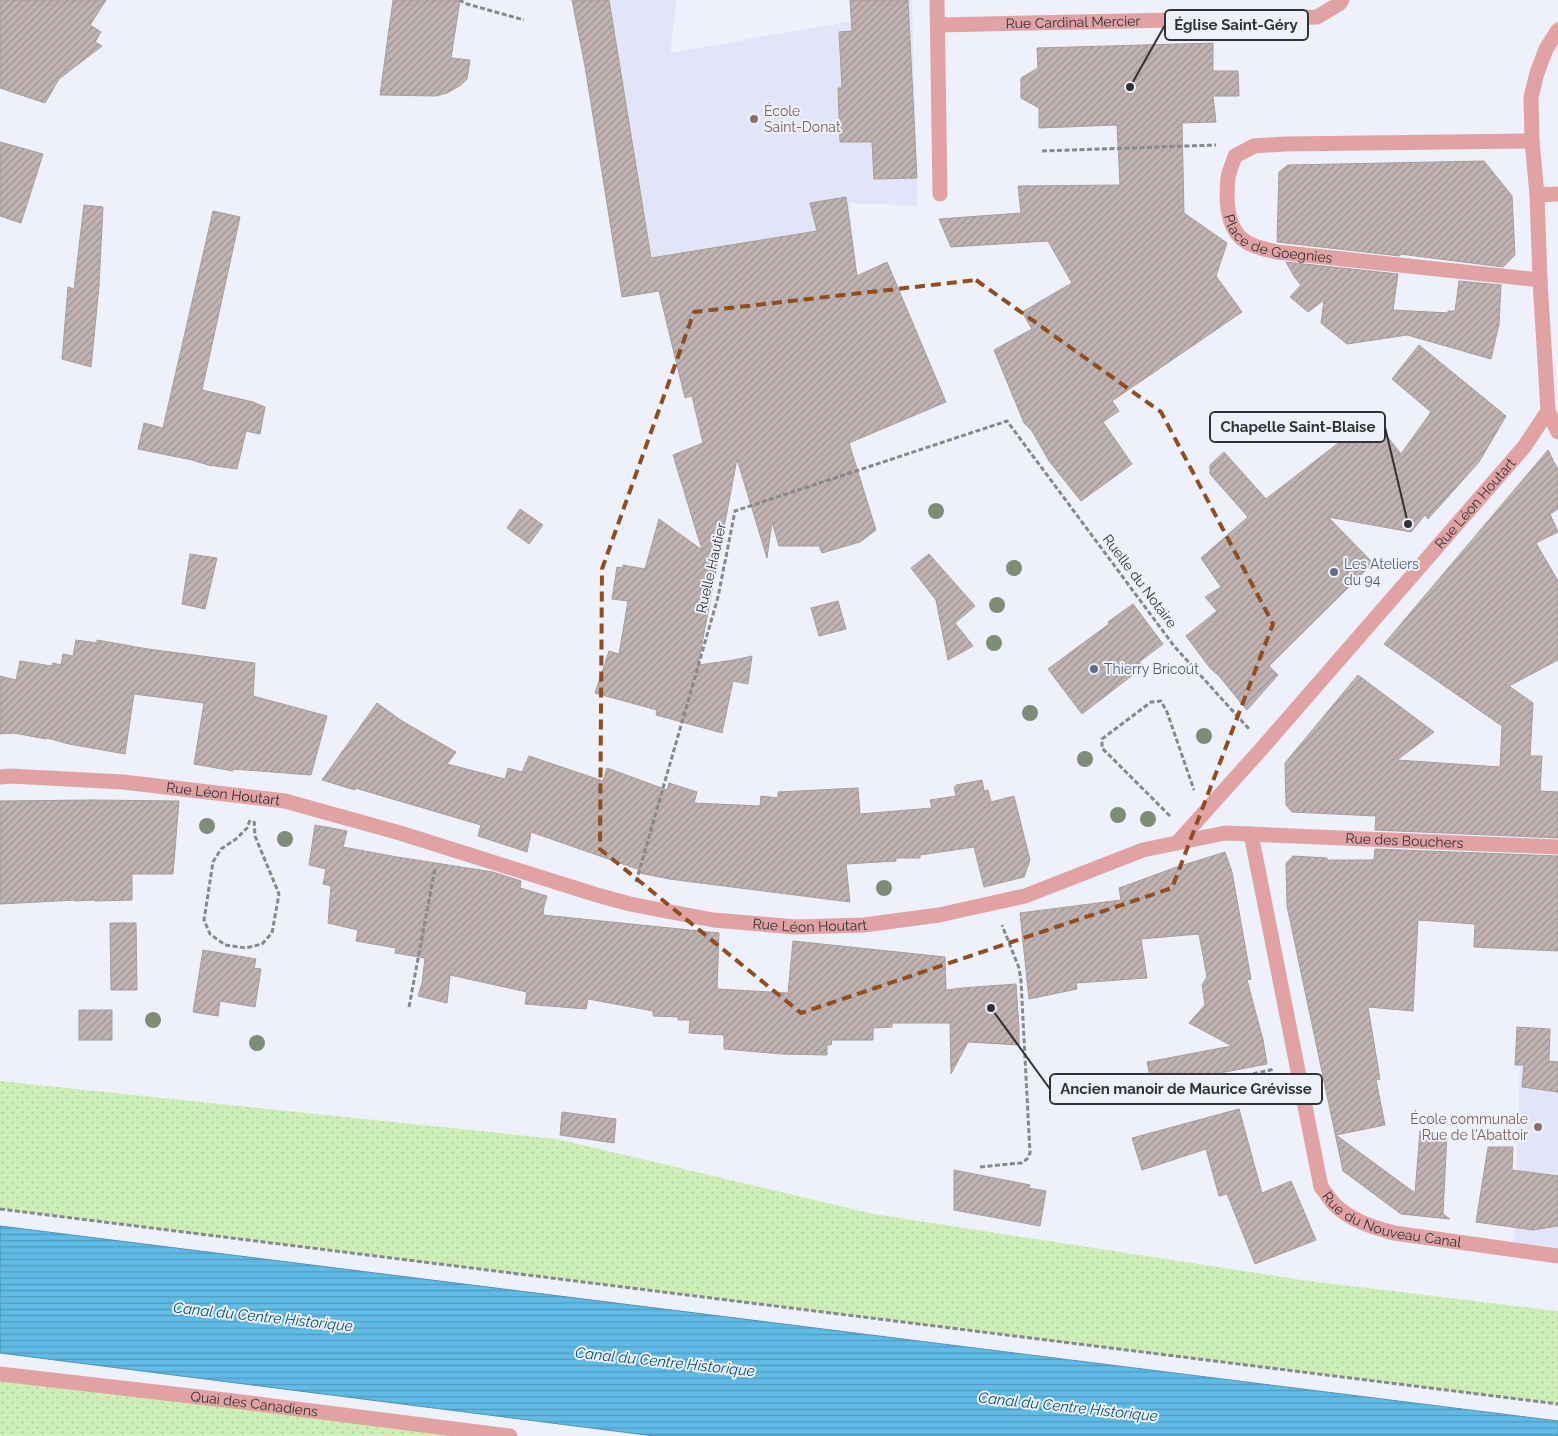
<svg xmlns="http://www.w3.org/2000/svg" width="1558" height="1436" font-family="Raleway,sans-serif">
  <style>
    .built { fill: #e1e5f7 }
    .grass { fill: url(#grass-dots) }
    .water { fill: url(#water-rules); stroke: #5292b2 }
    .building { fill: url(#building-hatch); stroke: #a99c9b }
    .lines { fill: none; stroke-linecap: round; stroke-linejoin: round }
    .path { stroke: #86888f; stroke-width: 3; stroke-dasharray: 5 2.5; stroke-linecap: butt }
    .minor { stroke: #e1a2a4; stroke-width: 15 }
    .tree { fill: #7e8e76 }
    .marked { fill: none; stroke: #904d1e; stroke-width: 4; stroke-dasharray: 10 6; stroke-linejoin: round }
    .education-dot { fill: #8d6e63; stroke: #eef1fc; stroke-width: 2 }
    .service-dot { fill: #5c6f8a; stroke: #eef1fc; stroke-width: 2 }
    .labels { text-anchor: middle; stroke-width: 4; stroke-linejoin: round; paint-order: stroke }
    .street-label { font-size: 14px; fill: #313236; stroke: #eef1fc }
    .education-label { font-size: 14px; fill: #785e54; stroke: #eef1fc; text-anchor: start }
    .service-label { font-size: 14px; fill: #4e5e75; stroke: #eef1fc; text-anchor: start }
    .water-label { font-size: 15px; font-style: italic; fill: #004f6d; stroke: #eef1fc }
    .leader { fill: none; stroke: #313236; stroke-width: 2 }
    .callout-dot { fill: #313236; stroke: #eef1fc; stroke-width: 2 }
    .callout { fill: #eef1fc; stroke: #313236; stroke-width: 2 }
    .callout-label { font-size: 15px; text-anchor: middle; font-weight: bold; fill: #313236 }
  </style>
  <defs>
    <pattern id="grass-dots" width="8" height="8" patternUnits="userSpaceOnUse" patternTransform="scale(1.25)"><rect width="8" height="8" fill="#cdeeb7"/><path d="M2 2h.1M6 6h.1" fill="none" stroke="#b0cd9e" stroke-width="1.8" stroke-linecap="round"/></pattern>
    <pattern id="water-rules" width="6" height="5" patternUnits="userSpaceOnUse" patternTransform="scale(1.25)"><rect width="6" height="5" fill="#60bbe7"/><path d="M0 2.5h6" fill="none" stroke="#5099bc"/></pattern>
    <pattern id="building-hatch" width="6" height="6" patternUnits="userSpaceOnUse" patternTransform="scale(1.25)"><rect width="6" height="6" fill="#c0b3b2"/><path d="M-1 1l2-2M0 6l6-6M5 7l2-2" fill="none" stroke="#9d9292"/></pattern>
  </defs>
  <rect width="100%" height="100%" fill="#eef1fc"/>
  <g class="built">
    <polygon points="572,0 677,0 670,53 852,21 851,0 912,0 917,185 917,206 849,203 856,262 626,297"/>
    <polygon points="1520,1061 1558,1066 1558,1256 1514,1250"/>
  </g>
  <g class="grass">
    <polygon points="0,1081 557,1139 874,1214 1302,1280 1558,1311 1558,1404 0,1209"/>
    <polygon points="0,1374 510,1436 0,1436"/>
  </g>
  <polygon class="water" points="0,1226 1558,1421 1558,1436 654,1436 0,1353"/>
  <g class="building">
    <polygon points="0,0 106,0 90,25 101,32 95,42 102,46 59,79 45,103 0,88"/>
    <polygon points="393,0 460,0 451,58 470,60 467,79 461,85 447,93 436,96 380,95"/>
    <polygon points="572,0 609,0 651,258 817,231 810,203 846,197 857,276 887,262 946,402 849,443 876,530 860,542 822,553 819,546 779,546 772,522 767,558 737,459 698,665 734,660 752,656 748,684 733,681 722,733 656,715 657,710 595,693 609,651 619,654 628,601 612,599 617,567 623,568 623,565 645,569 659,519 702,550 673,455 703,443 692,396 685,398 659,291 622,297 585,66"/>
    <polygon points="850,0 908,0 917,178 874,179 872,142 840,142 838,88 842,88 839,32 852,31"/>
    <polygon points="1213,43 1213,71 1238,71 1239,96 1213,96 1216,122 1182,123 1184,213 1227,243 1216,276 1242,312 1112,401 1119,411 1103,422 1132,464 1081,501 1049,461 1032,431 1024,423 994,350 1032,329 1022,312 1072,283 1048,241 951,247 939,219 1021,213 1018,186 1120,185 1117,125 1039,128 1039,108 1021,98 1021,78 1038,68 1037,48"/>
    <polygon points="0,142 43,154 21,223 0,216"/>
    <polygon points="1484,161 1512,196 1515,255 1503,267 1400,254 1400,256 1277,242 1279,172 1288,165"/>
    <polygon points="84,205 103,207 99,286 91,367 62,359 68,287 74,289"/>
    <polygon points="213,211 240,217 202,390 253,402 265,407 260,434 246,431 237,469 208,465 192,460 138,449 144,423 163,428"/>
    <polygon points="1286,262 1398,274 1393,310 1448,313 1448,311 1455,311 1459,281 1501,285 1499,324 1491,359 1407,335 1347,344 1321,323 1324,300 1308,312 1290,297 1301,285 1295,278"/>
    <polygon points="1419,345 1506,416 1479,462 1428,519 1425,515 1411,532 1328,517 1373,563 1269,666 1278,675 1247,710 1219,676 1210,668 1186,636 1217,611 1205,597 1221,587 1201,558 1248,517 1210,474 1210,465 1224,452 1266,499 1372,417 1401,454 1431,412 1392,379"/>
    <polygon points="1548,450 1558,470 1558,509 1550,514 1558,532 1536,543 1558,581 1558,660 1509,686 1533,703 1530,756 1542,756 1540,791 1558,792 1558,838 1375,830 1376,816 1292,812 1286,805 1285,763 1358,675 1434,732 1397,760 1500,767 1502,726 1384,644"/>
    <polygon points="520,509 543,525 529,544 507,528"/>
    <polygon points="190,554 217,558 205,609 182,604"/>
    <polygon points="929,554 975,606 955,623 973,646 948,660 936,600 911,568"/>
    <polygon points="838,601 846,629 819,636 811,608"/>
    <polygon points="1133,604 1163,644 1139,662 1143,667 1082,714 1048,669 1109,624 1108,622"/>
    <polygon points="76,640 97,643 97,640 148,649 255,663 253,696 327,716 311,775 233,769 233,771 194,764 204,703 134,694 125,754 69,744 47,738 46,739 14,733 0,734 0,676 16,680 20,661 52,666 53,663 61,665 63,654 73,656"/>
    <polygon points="377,703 402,721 456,752 447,764 505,779 508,768 522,772 529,756 603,781 607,768 667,790 669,783 697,792 694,803 760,806 761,796 778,798 778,792 858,788 860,814 932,808 930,800 956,796 954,787 957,787 956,785 982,780 984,791 988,790 991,802 1014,796 1030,860 1024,877 984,887 974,847 920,855 920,858 896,858 896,861 846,864 850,902 669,879 640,873 640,870 531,832 527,852 478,836 481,825 355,788 355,790 322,780"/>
    <polygon points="92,800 179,801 173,874 132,874 132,900 95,901 95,900 75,901 75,900 0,904 0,801"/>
    <polygon points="315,825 347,831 343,847 397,857 493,872 521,881 520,888 547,896 544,906 543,915 719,933 717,989 788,993 793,941 945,957 946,990 962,988 1016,984 1019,1028 1019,1045 968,1042 951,1074 950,1023 892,1023 892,1027 873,1028 873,1040 832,1040 831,1045 827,1045 827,1055 782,1054 724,1049 724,1035 689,1033 690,1020 678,1020 678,1017 653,1016 653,1011 588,999 586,1009 525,1004 527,992 450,975 447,1003 418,996 422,983 425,958 395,953 396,948 356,941 358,930 328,923 331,886 323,884 326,869 309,865"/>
    <polygon points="1375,849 1558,856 1558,951 1474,947 1475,924 1418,920 1413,1011 1368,1007 1380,1079 1376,1080 1385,1125 1336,1135 1415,1193 1420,1131 1447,1134 1443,1214 1450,1219 1401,1214 1343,1171 1287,906 1286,863 1293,856 1327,858 1327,860 1374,860"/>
    <polygon points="1225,852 1232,872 1251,979 1247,980 1263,1040 1267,1064 1152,1086 1147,1062 1232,1046 1189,1023 1205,1005 1202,985 1207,977 1199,934 1141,939 1147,978 1076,983 1077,989 1029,999 1020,913 1121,900 1119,888 1174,868"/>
    <polygon points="110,923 136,923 137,990 111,990"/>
    <polygon points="203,950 256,959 254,968 261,969 255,1007 220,1001 218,1016 193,1012"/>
    <rect x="79" y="1010" width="33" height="30"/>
    <polygon points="1517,1027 1550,1029 1549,1061 1558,1062 1558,1092 1522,1087 1524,1065 1515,1065"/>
    <polygon points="1239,1109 1262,1193 1291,1181 1316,1240 1255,1264 1227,1194 1219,1196 1206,1149 1142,1170 1132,1138"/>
    <polygon points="562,1112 616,1119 614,1143 560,1135"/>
    <polygon points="1488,1147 1513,1147 1512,1170 1558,1176 1558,1226 1533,1230 1476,1222"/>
    <polygon points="954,1170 1030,1185 1029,1188 1046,1191 1040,1226 954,1210"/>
  </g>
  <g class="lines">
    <g class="path">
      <polyline points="459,0 467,4 524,20"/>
      <polyline points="1042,151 1216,145"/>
      <polyline points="1170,816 1102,748 1102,739 1151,702 1161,701 1167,712 1194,790"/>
      <polyline points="250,820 247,828 236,839 221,849 213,862 204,920 210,934 225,945 246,948 262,944 272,933 279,894 255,836 254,819"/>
      <polyline points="636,882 718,597 735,511 1007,421 1174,646 1249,729"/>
      <polyline points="409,1007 435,868"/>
      <polyline points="1143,1097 1275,1069"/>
      <polyline points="980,1167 1021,1163 1027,1159 1030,1153 1021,981 1019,968 1002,925"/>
      <polyline points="0,1209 1558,1404"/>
    </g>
    <g class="minor">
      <polyline points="937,0 940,194"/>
      <path id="s1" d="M 938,25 L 1317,17 L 1339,4 L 1342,0"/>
      <path id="s2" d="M 1532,141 L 1285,144 L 1254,146 L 1235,156 C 1233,163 1229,171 1228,178 C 1226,198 1226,224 1241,238 C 1251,247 1265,249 1277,252 L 1540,280"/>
      <polyline points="1537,195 1558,194"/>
      <polyline points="1548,411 1558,432"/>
      <path id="s3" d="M 0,777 L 10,776 L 123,782 L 285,801 L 400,833 L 597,895 L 630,904 L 713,920 L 796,927 L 864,925 L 939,915 L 1025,896 L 1143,850 L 1225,833 L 1558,847"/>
      <path id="s4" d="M 1251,834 L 1321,1187 C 1325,1192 1329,1198 1333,1203 C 1349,1220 1372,1227 1394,1233 L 1558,1256"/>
      <path id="s5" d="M 1177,843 L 1264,746 L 1524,447 L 1548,411 L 1540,280 L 1537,195 L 1532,141 L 1531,97 L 1537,73 L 1546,49 L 1558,30"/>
      <path id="s6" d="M 0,1374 L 234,1401 L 510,1436"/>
    </g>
  </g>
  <g class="tree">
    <circle cx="936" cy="511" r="8"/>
    <circle cx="1014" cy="568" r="8"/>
    <circle cx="997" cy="605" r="8"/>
    <circle cx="994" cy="643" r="8"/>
    <circle cx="1030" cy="713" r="8"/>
    <circle cx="1204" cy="736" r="8"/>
    <circle cx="1085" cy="759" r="8"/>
    <circle cx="1118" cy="815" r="8"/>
    <circle cx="1148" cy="819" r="8"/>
    <circle cx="207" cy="826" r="8"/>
    <circle cx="285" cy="839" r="8"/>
    <circle cx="884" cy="888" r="8"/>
    <circle cx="153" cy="1020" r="8"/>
    <circle cx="257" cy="1043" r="8"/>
  </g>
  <path class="marked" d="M 976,280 L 1161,412 L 1273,624 L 1172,888 L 801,1013 L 600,849 L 602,569 L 694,312 Z"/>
  <g class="education-dot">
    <circle cx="754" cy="119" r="5"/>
    <circle cx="1538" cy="1127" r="5"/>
  </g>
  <g class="service-dot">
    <circle cx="1334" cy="572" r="5"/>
    <circle cx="1094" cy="669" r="5"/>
  </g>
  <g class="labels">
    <g class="street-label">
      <text dy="5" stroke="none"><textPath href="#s1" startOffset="135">Rue Cardinal Mercier</textPath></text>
      <text dy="5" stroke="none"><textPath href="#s2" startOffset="420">Place de Goegnies</textPath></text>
      <text dy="5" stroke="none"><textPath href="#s5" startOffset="452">Rue Léon Houtart</textPath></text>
      <text transform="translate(711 568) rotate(-77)" y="5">Ruelle Hautier</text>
      <text transform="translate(1140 581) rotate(53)" y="5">Ruelle du Notaire</text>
      <text dy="5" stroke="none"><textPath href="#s3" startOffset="224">Rue Léon Houtart</textPath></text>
      <text dy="5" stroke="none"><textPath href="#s3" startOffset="1436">Rue des Bouchers</textPath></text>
      <text dy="5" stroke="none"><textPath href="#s3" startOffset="828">Rue Léon Houtart</textPath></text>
      <text dy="5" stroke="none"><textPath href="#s4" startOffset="442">Rue du Nouveau Canal</textPath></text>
      <text dy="5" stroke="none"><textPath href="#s6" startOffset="256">Quai des Canadiens</textPath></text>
    </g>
    <g class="education-label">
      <text x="764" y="116">École<tspan x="764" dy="16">Saint-Donat</tspan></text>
      <text x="1528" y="1124" text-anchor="end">École communale<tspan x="1528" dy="16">Rue de l'Abattoir</tspan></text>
    </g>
    <g class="service-label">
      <text x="1344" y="569">Les Ateliers<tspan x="1344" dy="16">du 94</tspan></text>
      <text x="1104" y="674">Thierry Bricout</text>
    </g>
    <g class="water-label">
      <text transform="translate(263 1317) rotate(6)" y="5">Canal du Centre Historique</text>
      <text transform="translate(665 1362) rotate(6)" y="5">Canal du Centre Historique</text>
      <text transform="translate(1068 1407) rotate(6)" y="5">Canal du Centre Historique</text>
    </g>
  </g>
  <path class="leader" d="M1130 87L1165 25M1408 524L1385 427M991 1008L1050 1089"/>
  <g class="callout-dot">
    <circle cx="1130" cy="87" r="5"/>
    <circle cx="1408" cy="524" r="5"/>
    <circle cx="991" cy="1008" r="5"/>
  </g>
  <g class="callout">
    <rect x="1165" y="10" width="143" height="30" rx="5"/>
    <rect x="1210" y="412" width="175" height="30" rx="5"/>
    <rect x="1050" y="1074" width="272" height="30" rx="5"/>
  </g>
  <g class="callout-label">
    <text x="1236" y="30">Église Saint-Géry</text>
    <text x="1298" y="432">Chapelle Saint-Blaise</text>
    <text x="1186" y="1094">Ancien manoir de Maurice Grévisse</text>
  </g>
</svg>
